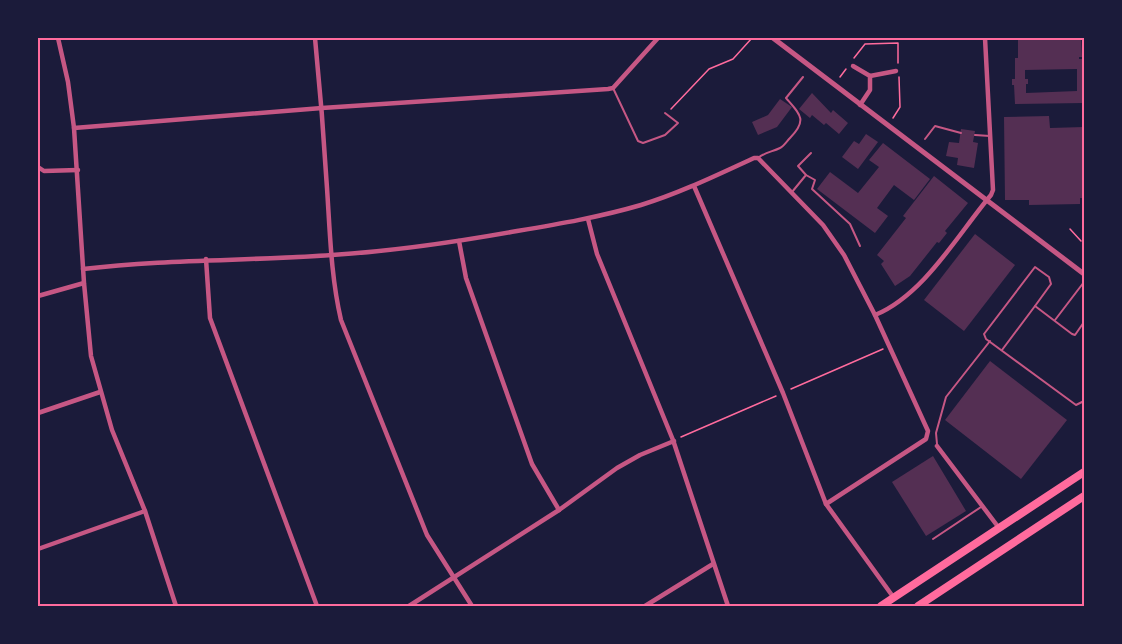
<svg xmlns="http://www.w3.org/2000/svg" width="1122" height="644" font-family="Raleway,sans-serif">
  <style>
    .building { fill: #542f53; fill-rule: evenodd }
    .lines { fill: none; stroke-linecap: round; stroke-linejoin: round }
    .path { stroke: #ff6b9d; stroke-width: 1.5 }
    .service { stroke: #c65784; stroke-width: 2 }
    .minor { stroke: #c65784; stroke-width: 4.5 }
    .tertiary { stroke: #c65784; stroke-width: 5 }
    .trunk { stroke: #ff6b9d; stroke-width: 8 }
    .neatline { fill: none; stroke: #ff6b9d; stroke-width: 2 }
  </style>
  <rect width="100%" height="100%" fill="#1b1b3a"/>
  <g class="building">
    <path d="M 1018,38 L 1036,38 L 1037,40 L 1081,38 L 1082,57 L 1079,57 L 1079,59 L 1084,59 L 1084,103 L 1015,104 L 1014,85 L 1012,85 L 1012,79 L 1015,79 L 1015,58 L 1018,58 ZM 1077,69 L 1077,91 L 1026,93 L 1026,84 L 1028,84 L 1028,79 L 1025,79 L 1025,70 Z"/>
    <polygon points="812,93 831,113 833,110 848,123 839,134 826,123 824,125 812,115 810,118 799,109"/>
    <polygon points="780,99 792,107 777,127 758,135 752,122 768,115"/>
    <polygon points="1049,116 1050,128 1084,127 1084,198 1080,198 1080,204 1029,205 1029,200 1005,200 1004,117"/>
    <polygon points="961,129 975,131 973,142 978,143 974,168 957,165 958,158 946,156 949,142 959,143"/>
    <polygon points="866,134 878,142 858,169 842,157 854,141 859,144"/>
    <polygon points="883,143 930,179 914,200 894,185 877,208 888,216 875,233 817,189 830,172 858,193 879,167 869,160"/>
    <polygon points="934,176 968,203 945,231 947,233 939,243 937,242 910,276 895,286 881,264 884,261 877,255 906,218 903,216"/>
    <polygon points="975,234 1015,265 964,331 924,300"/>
    <polygon points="990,361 1067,420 1021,479 945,420"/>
    <polygon points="933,456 966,511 926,536 892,482"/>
  </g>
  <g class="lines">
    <g class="path">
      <polyline points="854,58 865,44 898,43 898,63"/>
      <polyline points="840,77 846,69"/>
      <polyline points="671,109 709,69 733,59 752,38"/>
      <polyline points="893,118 900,107 899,77"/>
      <polyline points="1070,229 1081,241"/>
      <polyline points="791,389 883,349"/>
      <polyline points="681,437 776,396"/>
    </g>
    <g class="service">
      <polyline points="613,88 638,141 643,143 665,135 678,123 665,113"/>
      <polyline points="975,135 990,136"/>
      <polyline points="925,139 935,126 961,133"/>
      <path d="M 758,158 C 765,152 772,152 780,148 C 784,146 787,141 790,138 C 808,120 800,114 786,98 L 803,77"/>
      <polyline points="806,175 815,180 812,189 850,224 860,246"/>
      <polyline points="792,192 806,175 798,166 811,153"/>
      <polyline points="1035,306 1051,284 1049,277 1035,267 984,334 986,339 1076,405 1084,401"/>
      <polyline points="1055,320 1084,282"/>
      <polyline points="1002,350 1035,306 1072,334 1075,335 1084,322"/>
      <polyline points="937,444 936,433 946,397 990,341"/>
      <polyline points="933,539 981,507"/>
    </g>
    <g class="minor">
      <polyline points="58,38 68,82 74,128 84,283 91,356 112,430 145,511 176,606"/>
      <path d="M 315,38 C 320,88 324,138 327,188 C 330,233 331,277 341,320 L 427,535 L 472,606"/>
      <polyline points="853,66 870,76 870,90 860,105"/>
      <polyline points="870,76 896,71"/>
      <polyline points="74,128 322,108 608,89 613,88 658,38"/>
      <polyline points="38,167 44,171 78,170"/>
      <polyline points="694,186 783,393 826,504 894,598"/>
      <polyline points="588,219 597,254 673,440 728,606"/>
      <polyline points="459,241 466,278 532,464 559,510"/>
      <polyline points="206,259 210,318 317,606"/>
      <path d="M 83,269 C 166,259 249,261 332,255 C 394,251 456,242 517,231 C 559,224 600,217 641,205 C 680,193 717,175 754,158 L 758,158 L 823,225 L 844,255 L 875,315 L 928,431 L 926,439 L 826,504"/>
      <polyline points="38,296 84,283"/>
      <path d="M 875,315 C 924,295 958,234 991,195 L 993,190 L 985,38"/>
      <polyline points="38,413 100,392"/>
      <polyline points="937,446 999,528"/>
      <polyline points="38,549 145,511"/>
      <polyline points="409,606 559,510 617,468 640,455 674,441"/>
      <polyline points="645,606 713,564"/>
    </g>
    <polyline class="tertiary" points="773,38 1084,274"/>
    <g class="trunk">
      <polyline points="881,606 1084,472"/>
      <polyline points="918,606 1084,496"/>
    </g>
  </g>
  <rect width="1122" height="644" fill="none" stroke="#1b1b3a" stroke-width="78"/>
  <rect x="39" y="39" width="1044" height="566" class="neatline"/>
</svg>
